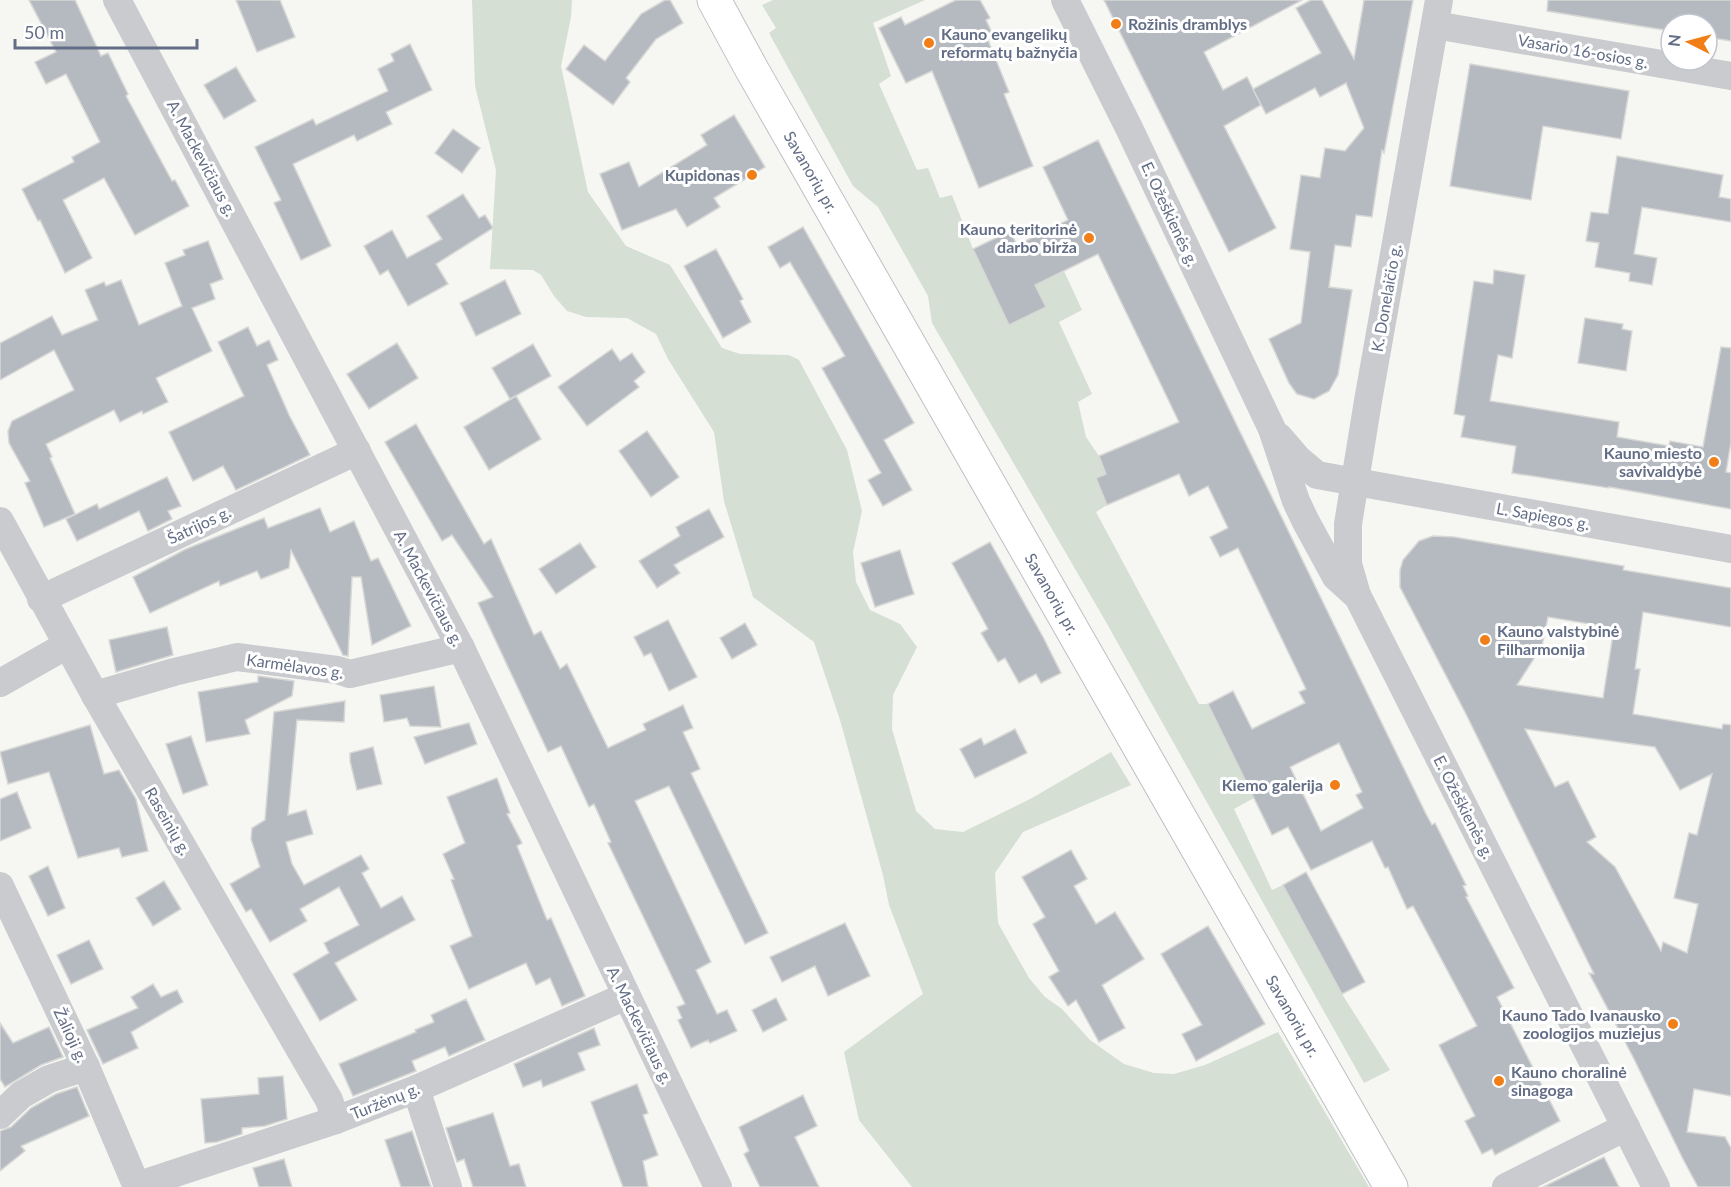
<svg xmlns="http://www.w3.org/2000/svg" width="1731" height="1187" font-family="Lato,sans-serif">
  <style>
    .green { fill: #d5dfd3 }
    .building { fill: #b5b9c0; stroke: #d7d8d5; stroke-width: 1.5; fill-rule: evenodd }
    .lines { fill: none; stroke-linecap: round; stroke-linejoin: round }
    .major-casing { stroke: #bdbfc4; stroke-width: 35 }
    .minor { stroke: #c9cbcf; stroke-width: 28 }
    .major { stroke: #fff; stroke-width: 33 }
    .poi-dot { fill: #f27e17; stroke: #fff; stroke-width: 2 }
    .labels { text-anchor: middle; stroke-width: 6; stroke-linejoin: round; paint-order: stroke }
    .poi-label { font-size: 16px; font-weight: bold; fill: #636e86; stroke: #fff; text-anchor: end }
    .street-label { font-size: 16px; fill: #636e86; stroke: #fff }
  </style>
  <rect width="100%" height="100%" fill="#f6f7f3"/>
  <g class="green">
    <polygon points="472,0 572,0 571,17 561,66 588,192 626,246 670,265 722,348 740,354 789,355 799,360 847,450 862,511 853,552 856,582 870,610 900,624 917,647 893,695 892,729 916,811 935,829 963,832 1032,798 1111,752 1131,785 1023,832 995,873 998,923 1029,978 1045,997 1062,1009 1090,1040 1124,1064 1154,1073 1174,1074 1205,1065 1278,1032 1369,1187 912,1187 859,1120 844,1052 923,994 889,905 883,875 840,720 814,642 753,597 724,501 714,432 668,359 656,334 627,318 586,317 567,311 554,296 541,275 533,270 490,269 496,170 475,86"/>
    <polygon points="773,0 925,0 873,23 891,76 879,84 917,170 928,168 940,198 952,195 973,249 1009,325 1046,307 1035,285 1064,271 1082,310 1059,322 1092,394 1078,402 1086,437 1099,456 1106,474 1096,478 1107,505 1096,512 1199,704 1208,704 1254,798 1234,809 1272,890 1283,885 1342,994 1390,1070 1364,1083 1106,622 932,323 928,296 878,207 853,186 769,33 776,28 762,5"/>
  </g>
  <g class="building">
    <polygon points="29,0 75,0 101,56 108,53 128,94 126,96 172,181 175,180 189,206 135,235 104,178 63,200 92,258 65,273 40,220 38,221 22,189 74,162 72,157 100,142 66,74 46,84 35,62 56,52"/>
    <polygon points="236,0 280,0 295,37 257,52"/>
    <polygon points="665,0 670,0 683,23 656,39 626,78 630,82 613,105 566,69 584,45 605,61 641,14"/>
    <polygon points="956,0 980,0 990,18 986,20 994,37 988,40 1009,92 1004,94 1033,166 979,188 932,71 906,83 879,28 901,17 905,25"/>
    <polygon points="1104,0 1302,0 1204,52 1223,90 1247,77 1261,105 1224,126 1276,228 1229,252"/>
    <polygon points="1311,0 1322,0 1354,59 1364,0 1413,0 1384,153 1382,150 1372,217 1356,215 1351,247 1335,245 1329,287 1352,290 1338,375 1329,391 1314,399 1297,394 1289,383 1269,339 1301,323 1310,252 1290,249 1301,175 1320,178 1325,148 1345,151 1364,128 1346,83 1320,97 1315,88 1266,114 1253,89 1321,53 1296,8"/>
    <polygon points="1548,0 1731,0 1731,41 1707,37 1707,24 1671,24 1671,31 1547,11"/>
    <polygon points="410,44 432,90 386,112 392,124 357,141 354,135 293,164 331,246 301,260 274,203 281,200 255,147 313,119 316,125 388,91 378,69 394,61 391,54"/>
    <polygon points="1470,64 1629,91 1621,139 1543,126 1531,200 1450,186"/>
    <polygon points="236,67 256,101 224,119 204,85"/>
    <polygon points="734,115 765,167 714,198 720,207 687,227 676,209 622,230 600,174 629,162 639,187 707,145 701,135"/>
    <polygon points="453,129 480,148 462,173 435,153"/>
    <path d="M 1098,140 L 1426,814 L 1432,825 L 1435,823 L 1466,885 L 1463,886 L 1468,896 L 1466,897 L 1514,988 L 1497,997 L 1560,1121 L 1495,1155 L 1492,1149 L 1482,1154 L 1465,1121 L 1475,1116 L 1439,1045 L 1477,1026 L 1413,906 L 1407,909 L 1388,867 L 1385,868 L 1372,841 L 1311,870 L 1288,827 L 1272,835 L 1208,704 L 1233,691 L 1252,729 L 1305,703 L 1299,692 L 1306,689 L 1238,548 L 1220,557 L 1210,537 L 1228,528 L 1208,486 L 1189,496 L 1179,474 L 1107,505 L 1096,478 L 1106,474 L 1099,456 L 1179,422 L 1098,254 L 1035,285 L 1046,307 L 1009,325 L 973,249 L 1010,231 L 1017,245 L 1068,220 L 1043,167 ZM 1339,743 L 1362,792 L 1356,795 L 1363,808 L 1321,831 L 1290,767 Z"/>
    <polygon points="1617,156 1723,175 1719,197 1731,199 1731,222 1642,207 1634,254 1657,258 1652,285 1629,281 1630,273 1595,267 1599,243 1586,241 1591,212 1608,214"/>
    <polygon points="463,194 479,218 485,215 493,228 436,264 448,284 408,306 388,270 380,275 364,246 392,230 407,258 442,239 427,216"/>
    <polygon points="803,227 914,423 884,440 912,490 883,506 868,480 881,473 822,368 845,356 790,262 780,268 768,247"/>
    <polygon points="208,241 223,279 210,284 215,299 192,308 212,351 156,378 168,402 143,414 142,411 120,422 114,410 46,444 52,457 50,458 75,514 44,527 25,483 30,481 9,443 8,431 12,421 74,390 54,350 0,380 0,343 52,316 62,335 98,320 85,290 104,282 106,286 121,280 139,325 182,306 165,263 185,255 183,250"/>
    <polygon points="716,249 743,299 740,301 751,322 723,338 684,266"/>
    <polygon points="1494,270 1525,275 1512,358 1498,355 1490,401 1619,422 1617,437 1669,446 1670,441 1703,447 1721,347 1731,348 1731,442 1726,472 1731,473 1731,509 1609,487 1609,488 1512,473 1516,446 1461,437 1465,416 1454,414 1474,281 1493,284"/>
    <polygon points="505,280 521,314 476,336 460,303"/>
    <polygon points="1585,318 1623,324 1622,329 1632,331 1626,371 1578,363"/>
    <polygon points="248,327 257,346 269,340 278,360 267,365 289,415 310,455 236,490 223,466 193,481 169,432 244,396 218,342"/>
    <polygon points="397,343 418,378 369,409 347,374"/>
    <polygon points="533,344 551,376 510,399 492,368"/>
    <polygon points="612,349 620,361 632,353 645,372 634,381 639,387 587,426 558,387"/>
    <polygon points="516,396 541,439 489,470 464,427"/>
    <polygon points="416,424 484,544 491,539 534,635 541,631 560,669 567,664 608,748 646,730 643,724 683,705 693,728 683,732 700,769 691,773 768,933 745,944 669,786 635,801 711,962 696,970 717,1014 727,1010 737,1031 710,1043 708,1040 691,1048 678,1020 682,1018 677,1007 685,1004 608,843 611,842 594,804 589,807 561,746 548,752 478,603 493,597 452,535 442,541 385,442"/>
    <polygon points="647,431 679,477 651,497 619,451"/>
    <polygon points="167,477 181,506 168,511 172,519 148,531 139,511 77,541 66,519 97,504 99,509"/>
    <polygon points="320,508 330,532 354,521 371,561 378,558 411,626 372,645 361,577 352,577 348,656 343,655 291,550 289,568 261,579 257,571 220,586 219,581 150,613 133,577 186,549 264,518 268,528"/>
    <polygon points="709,509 724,537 674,565 680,573 657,588 639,561 680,536 676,527"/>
    <path d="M 1433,536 L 1454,537 L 1624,566 L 1623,570 L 1731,588 L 1731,627 L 1643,612 L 1635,669 L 1640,669 L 1633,714 L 1722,729 L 1723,724 L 1731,725 L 1731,1096 L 1694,1089 L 1687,1132 L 1725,1137 L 1731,1148 L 1731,1187 L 1698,1187 L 1683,1159 L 1633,1057 L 1589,973 L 1594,974 L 1466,714 L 1400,587 L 1400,570 L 1403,560 L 1419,541 ZM 1548,617 L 1614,628 L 1603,698 L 1517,685 L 1542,646 ZM 1525,729 L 1655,747 L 1680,790 L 1712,774 L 1697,835 L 1689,833 L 1674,898 L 1698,904 L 1687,953 L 1663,942 L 1661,951 L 1615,867 L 1587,842 L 1596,837 L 1568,781 L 1555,787 Z"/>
    <polygon points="990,542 1043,637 1061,673 1041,683 1036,674 1019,683 1005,658 998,662 981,633 988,629 952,563"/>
    <polygon points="580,543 596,567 556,594 539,569"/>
    <polygon points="900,550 914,594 875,607 861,563"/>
    <polygon points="668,620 697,677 669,691 651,653 644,656 634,637"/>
    <polygon points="745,623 757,645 732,659 720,638"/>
    <polygon points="167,627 173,655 116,672 109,640"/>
    <polygon points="258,676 294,681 292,696 245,720 250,734 206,742 198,692 258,682"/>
    <polygon points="434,686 441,727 410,726 407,718 384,722 380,695"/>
    <polygon points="345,701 344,722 297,720 288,815 306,810 313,834 286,842 292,864 304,885 361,855 369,869 362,873 381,908 402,896 415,920 335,963 357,1000 320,1021 293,974 329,953 324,943 359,925 339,887 300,909 307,921 270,942 251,909 246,912 230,884 260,867 251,839 252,828 265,820 274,712"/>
    <polygon points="469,723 477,744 425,764 414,737"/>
    <polygon points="90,725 104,774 119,770 136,799 148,851 122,857 119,848 78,858 49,772 8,784 0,752"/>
    <polygon points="1015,729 1027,753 975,778 960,749 981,738 984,745"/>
    <polygon points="191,736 208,785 183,794 166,744"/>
    <polygon points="373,747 382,784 357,790 350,761 350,753"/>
    <polygon points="497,778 510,813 507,814 522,843 517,846 547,920 551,918 585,996 562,1006 550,978 536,985 526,963 469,989 450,946 472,936 451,880 454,879 443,854 465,843 447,797"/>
    <polygon points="17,792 31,828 0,841 0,799"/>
    <polygon points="1071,850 1087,879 1074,886 1096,924 1115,912 1144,959 1102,985 1125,1028 1099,1042 1076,1000 1068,1006 1049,977 1059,971 1033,924 1045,917 1022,877"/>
    <polygon points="48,866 65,908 48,916 29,876"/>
    <polygon points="1306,872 1365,982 1342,994 1283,885"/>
    <polygon points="164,881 181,909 153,926 136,898"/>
    <polygon points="845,923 870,976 828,996 815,966 782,982 770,957"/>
    <polygon points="1208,926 1265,1024 1196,1061 1182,1034 1202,1025 1161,954"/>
    <polygon points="89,940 103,969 71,984 57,955"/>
    <polygon points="153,984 161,997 177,990 183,1002 131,1032 138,1048 103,1064 87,1030 138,1008 131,997"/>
    <polygon points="776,998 787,1020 763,1032 752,1010"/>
    <polygon points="466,999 485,1040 449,1056 445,1047 412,1061 416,1071 353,1096 339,1064 416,1032 415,1030 434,1022 431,1015"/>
    <polygon points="0,1023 13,1043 49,1027 63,1057 41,1065 5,1087 0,1079"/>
    <polygon points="594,1028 600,1045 578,1053 585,1070 543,1087 541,1080 523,1087 514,1064"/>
    <polygon points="283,1076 287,1119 265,1126 242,1128 242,1134 217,1142 205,1143 201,1099 259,1094 258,1078"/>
    <polygon points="637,1084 648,1113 643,1115 658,1155 643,1161 648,1187 623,1187 591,1102"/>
    <polygon points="77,1087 89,1116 21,1146 25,1151 0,1171 0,1131 11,1127 31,1108 56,1094"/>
    <polygon points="803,1095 817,1126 795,1137 819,1187 760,1187 744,1154 749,1151 739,1127"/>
    <polygon points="493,1113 510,1166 519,1164 526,1187 473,1187 464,1159 457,1162 446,1128"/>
    <polygon points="412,1131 431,1187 401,1187 385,1140"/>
    <polygon points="1604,1157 1619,1187 1543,1187"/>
    <polygon points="284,1159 292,1187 259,1187 253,1168"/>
  </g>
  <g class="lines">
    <g class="major-casing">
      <polyline id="major" points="714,0 751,68 1391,1187"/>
    </g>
    <g class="minor">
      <polyline points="117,0 461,648 718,1187"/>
      <polyline points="1065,0 1129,128 1272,429 1296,501 1306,522 1336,577 1358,597 1656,1187"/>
      <polyline points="1435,25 1731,76"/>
      <polyline points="1279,437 1298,459 1317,475 1731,549"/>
      <polyline points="0,521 95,695 329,1100 336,1120"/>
      <polyline points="1357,595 1348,564 1348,524 1368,401 1439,0"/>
      <polyline points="41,599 357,451"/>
      <polyline points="0,683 67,645"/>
      <polyline points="95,695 174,672 237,657 337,670 350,674 461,648"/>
      <polyline points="0,886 86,1067 137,1187"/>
      <polyline points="416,1089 448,1187"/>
      <polyline points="0,1115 21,1095 49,1079 86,1067"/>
      <polyline points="136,1186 336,1120 416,1089 626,996"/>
      <polyline points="1506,1187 1626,1127"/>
    </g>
    <use href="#major" class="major"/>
  </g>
  <g class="poi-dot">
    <circle cx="1116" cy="24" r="6"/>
    <circle cx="929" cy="43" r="6"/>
    <circle cx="752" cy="175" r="6"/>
    <circle cx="1089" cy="238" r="6"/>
    <circle cx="1714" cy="462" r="6"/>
    <circle cx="1485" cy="640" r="6"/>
    <circle cx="1335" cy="785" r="6"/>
    <circle cx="1673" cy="1024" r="6"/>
    <circle cx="1499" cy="1081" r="6"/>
  </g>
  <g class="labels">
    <g class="poi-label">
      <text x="1128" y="30" text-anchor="start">Rožinis dramblys</text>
      <text x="941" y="40" text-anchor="start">Kauno evangelikų<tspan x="941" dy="18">reformatų bažnyčia</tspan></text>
      <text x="740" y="181">Kupidonas</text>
      <text x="1077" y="235">Kauno teritorinė<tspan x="1077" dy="18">darbo birža</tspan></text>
      <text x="1702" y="459">Kauno miesto<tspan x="1702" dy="18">savivaldybė</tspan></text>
      <text x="1497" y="637" text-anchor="start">Kauno valstybinė<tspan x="1497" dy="18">Filharmonija</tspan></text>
      <text x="1323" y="791">Kiemo galerija</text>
      <text x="1661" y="1021">Kauno Tado Ivanausko<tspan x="1661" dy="18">zoologijos muziejus</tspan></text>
      <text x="1511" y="1078" text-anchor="start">Kauno choralinė<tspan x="1511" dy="18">sinagoga</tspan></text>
    </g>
    <g class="street-label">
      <text transform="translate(1583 51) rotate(10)" y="6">Vasario 16-osios g.</text>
      <text transform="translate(202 158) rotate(62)" y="6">A. Mackevičiaus g.</text>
      <text transform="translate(811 172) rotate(60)" y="6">Savanorių pr.</text>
      <text transform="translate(1170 214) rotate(65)" y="6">E. Ožeškienės g.</text>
      <text transform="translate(1386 298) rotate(-80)" y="6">K. Donelaičio g.</text>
      <text transform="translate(1543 516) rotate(10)" y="6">L. Sapiegos g.</text>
      <text transform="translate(199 525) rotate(-25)" y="6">Šatrijos g.</text>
      <text transform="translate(429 588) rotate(62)" y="6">A. Mackevičiaus g.</text>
      <text transform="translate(1052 594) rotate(60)" y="6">Savanorių pr.</text>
      <text transform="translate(295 666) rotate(8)" y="6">Karmėlavos g.</text>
      <text transform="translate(1464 807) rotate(63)" y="6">E. Ožeškienės g.</text>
      <text transform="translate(168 821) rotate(60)" y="6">Raseinių g.</text>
      <text transform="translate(1293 1016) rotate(60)" y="6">Savanorių pr.</text>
      <text transform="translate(640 1025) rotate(64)" y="6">A. Mackevičiaus g.</text>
      <text transform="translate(71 1035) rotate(65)" y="6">Žalioji g.</text>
      <text transform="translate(385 1101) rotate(-22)" y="6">Turžėnų g.</text>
    </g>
  </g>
  <g transform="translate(1689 42) rotate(276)"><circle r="28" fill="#ffffff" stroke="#c1c5cf" stroke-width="1.5"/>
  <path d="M0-4.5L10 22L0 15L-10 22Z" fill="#f27e17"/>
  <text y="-9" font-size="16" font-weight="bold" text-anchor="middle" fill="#636e86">N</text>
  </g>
  <path d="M15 39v9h182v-9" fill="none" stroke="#636e86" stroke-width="3"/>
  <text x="24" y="39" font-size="18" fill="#636e86" stroke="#ffffff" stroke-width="4.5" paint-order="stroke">50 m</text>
</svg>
